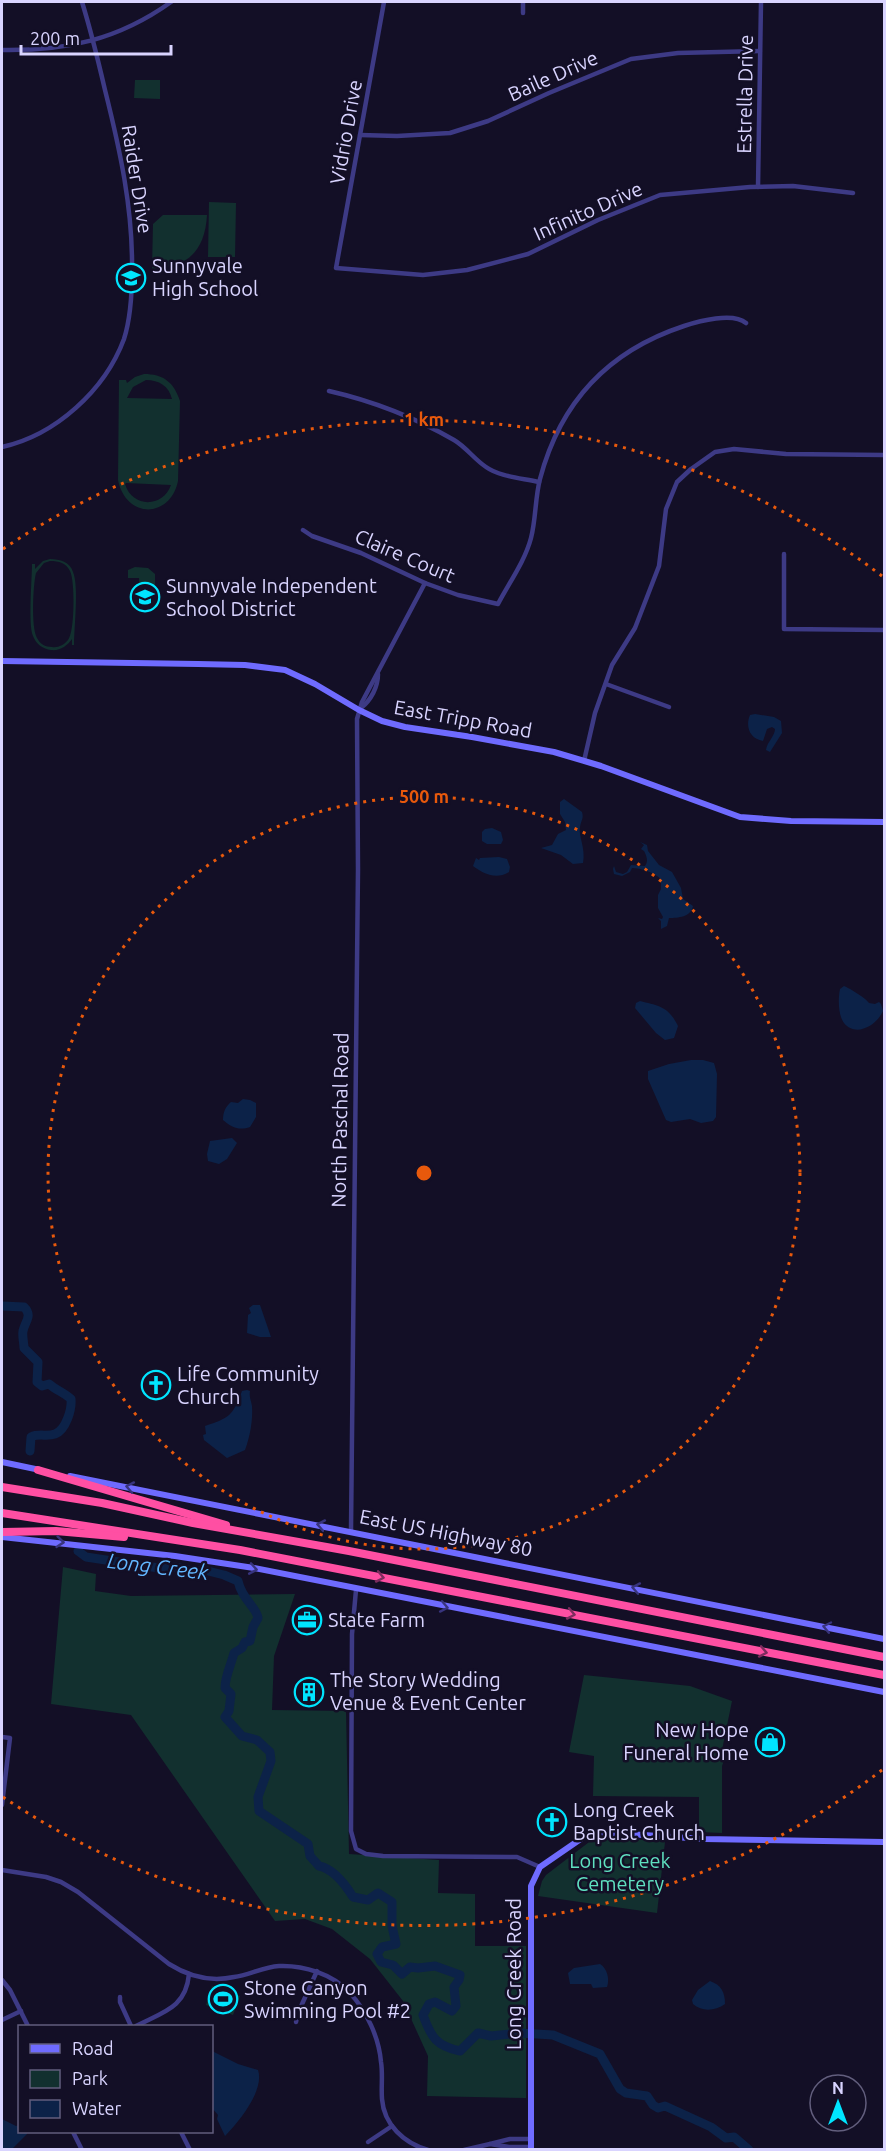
<svg xmlns="http://www.w3.org/2000/svg" width="886" height="2151" font-family="Ubuntu,sans-serif">
  <style>
    .green { fill: #12302f; fill-rule: evenodd }
    .water { fill: #0c2248 }
    .lines { fill: none; stroke-linecap: round; stroke-linejoin: round }
    .river { stroke: #0c2248; stroke-width: 9 }
    .street { stroke: #3d3a85; stroke-width: 4.5 }
    .secondary { stroke: #6f6bff; stroke-width: 6 }
    .highway { stroke: #ff4fa3; stroke-width: 8 }
    .oneway { stroke: #38347d }
    .oneway2 { stroke: #7d2c5e }
    .ring { fill: none; stroke: #e8590c; stroke-width: 3; stroke-dasharray: 3 6 }
    .labels { text-anchor: middle; stroke-width: 5; stroke-linejoin: round; paint-order: stroke }
    .street-label { font-size: 20px; fill: #d9d4ff; stroke: #130f26 }
    .poi-label { font-size: 20px; fill: #d9d4ff; stroke: #130f26; text-anchor: start }
    .park-label { font-size: 20px; fill: #5fe0c0; stroke: #130f26 }
    .water-label { font-size: 21px; font-style: italic; fill: #62b6ff; stroke: #130f26 }
    .centre { fill: #e8590c; stroke: #130f26; stroke-width: 3 }
    .ring-label { font-size: 18px; text-anchor: middle; font-weight: bold; fill: #e8590c; stroke: #130f26; stroke-width: 5; stroke-linejoin: round; paint-order: stroke }
  </style>
  <rect width="100%" height="100%" fill="#130f26"/>
  <g class="green">
    <polygon points="135,80 160,80 160,99 134,98"/>
    <polygon points="209,202 236,203 235,257 208,257"/>
    <path d="M 163,215 L 207,215 C 205,251 187,268 152,269 L 153,224 Z"/>
    <path d="M 144,374 C 163,374 174,382 180,401 L 178,481 C 170,519 126,519 118,480 L 119,380 L 126,380 L 127,383 L 135,377 ZM 146,380 C 159,380 169,386 172,399 L 127,398 L 133,387 ZM 125,484 L 126,483 L 171,485 C 163,508 132,508 125,484 Z"/>
    <path d="M 50,559 C 60,559 70,562 73,572 C 79,586 74,628 74,645 L 72,645 L 72,639 C 67,646 60,651 51,650 C 43,649 36,644 33,636 C 28,625 32,579 32,564 L 35,564 L 35,569 L 43,561 ZM 50,561 C 59,561 66,563 70,571 C 75,580 75,632 68,640 C 64,645 58,648 52,647 C 45,647 40,644 37,638 C 31,627 33,585 36,573 L 44,563 Z"/>
    <polygon points="135,567 148,568 155,574 155,595 140,595 139,578 128,578 128,570"/>
    <polygon points="63,1567 96,1574 95,1591 131,1596 295,1594 274,1656 272,1710 346,1711 349,1854 439,1860 438,1893 475,1894 475,1946 526,1946 526,2098 427,2096 428,2056 403,2001 370,1959 332,1929 305,1919 275,1921 131,1715 51,1704"/>
    <polygon points="584,1675 690,1686 732,1701 722,1750 727,1752 722,1766 722,1833 699,1832 699,1797 593,1796 594,1756 569,1752"/>
    <polygon points="597,1836 665,1842 657,1913 538,1896 542,1881 546,1875"/>
    <polygon points="212,1986 240,1996 233,2015 206,2005"/>
  </g>
  <g class="water">
    <path d="M 755,714 L 774,717 L 781,721 L 782,733 L 770,752 L 766,750 C 767,742 775,736 775,729 L 772,727 L 767,729 L 763,741 C 750,739 745,727 750,715 Z"/>
    <path d="M 564,799 L 582,812 C 584,819 581,820 580,827 C 578,835 586,849 583,863 L 573,864 L 561,855 L 541,848 L 552,845 L 558,834 L 566,830 L 565,822 L 560,814 L 560,802 Z"/>
    <polygon points="492,828 501,832 503,840 501,844 487,844 482,841 482,832 485,829"/>
    <path d="M 640,842 L 647,845 L 648,851 L 659,865 L 672,872 L 681,888 L 683,899 L 693,906 C 691,917 678,918 669,918 L 667,926 L 661,929 L 661,921 L 658,918 L 662,919 L 663,917 L 658,908 L 658,895 L 661,889 L 661,879 C 653,872 641,868 632,868 L 630,872 L 622,876 L 614,874 L 613,869 L 614,866 L 616,872 L 623,874 L 627,872 L 631,865 L 645,866 C 649,861 646,855 644,851 L 641,849 L 644,845 Z"/>
    <path d="M 499,857 L 507,859 L 510,867 L 509,872 C 496,880 484,874 473,866 L 476,858 L 479,860 L 480,858 Z"/>
    <path d="M 844,986 C 849,988 866,998 869,1003 L 875,1004 L 879,1002 L 881,1004 L 883,1011 C 877,1025 856,1038 844,1023 C 838,1015 838,998 840,989 Z"/>
    <path d="M 640,1001 C 659,1006 668,1006 678,1026 L 674,1038 L 665,1040 L 656,1033 L 635,1008 L 636,1003 Z"/>
    <polygon points="691,1060 703,1060 714,1063 717,1074 716,1117 713,1121 701,1123 690,1119 671,1122 666,1120 648,1079 648,1071 669,1064"/>
    <path d="M 243,1099 L 250,1100 L 256,1103 L 256,1117 L 250,1127 C 239,1131 231,1127 223,1120 C 223,1113 225,1107 231,1102 L 238,1103 Z"/>
    <polygon points="232,1138 237,1143 227,1159 219,1164 208,1161 207,1154 210,1141"/>
    <polygon points="253,1305 260,1305 271,1337 260,1337 247,1333 248,1315 251,1313 249,1308"/>
    <path d="M 247,1390 L 250,1391 C 249,1397 251,1400 252,1406 C 253,1420 250,1437 245,1450 L 227,1458 L 204,1440 L 203,1435 L 206,1434 L 205,1426 C 229,1418 233,1416 242,1391 Z"/>
    <path d="M 600,1964 C 607,1968 610,1979 607,1987 L 593,1988 L 591,1984 L 570,1984 L 568,1973 L 574,1968 Z"/>
    <path d="M 710,1981 C 721,1985 725,1992 725,2004 C 715,2011 702,2012 693,2004 L 692,2000 L 698,1990 Z"/>
    <path d="M 212,2051 L 238,2064 L 258,2070 C 265,2090 238,2123 225,2136 L 217,2119 L 218,2115 L 212,2108 Z"/>
    <polygon points="2,2119 16,2126 19,2125 20,2132 27,2132 27,2134 12,2149 2,2149"/>
  </g>
  <g class="lines">
    <g class="river">
      <path d="M 2,1306 L 24,1307 C 33,1316 25,1321 23,1331 C 22,1336 24,1343 24,1348 L 38,1362 L 37,1382 L 42,1386 L 49,1384 C 56,1390 65,1393 71,1399 C 72,1409 66,1430 55,1434 C 47,1437 39,1433 31,1437 L 30,1451"/>
      <path d="M 78,1551 L 86,1557 L 159,1568 L 175,1567 L 193,1571 L 204,1570 L 224,1575 L 238,1581 C 242,1600 256,1606 258,1618 L 253,1627 L 250,1641 L 245,1642 L 242,1648 L 234,1653 C 231,1665 225,1676 225,1688 L 231,1694 L 229,1711 L 225,1717 L 242,1736 L 257,1740 L 270,1752 L 271,1761 L 258,1797 L 259,1811 L 308,1844 L 310,1856 L 319,1866 C 334,1869 345,1884 353,1897 L 368,1900 L 378,1893 L 392,1902 L 392,1926 L 396,1944 L 382,1947 L 377,1954 L 381,1962 L 393,1965 L 402,1974 L 410,1967 L 418,1968 L 435,1966 L 460,1975 L 459,1980 L 454,1987 L 456,2006 L 452,2011 L 435,2002 L 429,2004 L 423,2015 C 431,2037 436,2046 460,2051 L 478,2033 L 491,2036 L 519,2033 L 553,2035 L 600,2054 L 620,2089 L 626,2093 L 647,2096 L 653,2105 L 658,2108 L 665,2106 L 711,2127 L 726,2138 L 734,2137 L 749,2150"/>
    </g>
    <g class="street">
      <polyline points="384,2 336,268 423,275 467,270 528,254 598,220 660,195 750,187 793,186 853,193"/>
      <polyline points="523,13 523,2"/>
      <path d="M 2,50 C 66,51 118,40 171,2"/>
      <polyline points="360,135 397,136 450,133 488,121 549,93 631,59 678,53 760,51"/>
      <polyline points="758,187 761,2"/>
      <path d="M 329,391 C 373,401 414,417 454,440 C 466,447 474,459 486,467 C 500,477 522,478 539,482"/>
      <path d="M 2,447 C 56,435 105,390 124,339 C 131,317 132,293 132,271 C 133,209 120,150 105,90 C 98,60 91,31 82,2"/>
      <path d="M 303,530 L 312,536 L 361,553 L 425,583 L 458,595 L 498,604 C 509,583 525,561 531,538 C 536,519 535,498 540,479 C 560,403 608,351 684,326 C 699,321 733,312 746,323"/>
      <polyline points="784,554 784,629 884,630"/>
      <polyline points="606,684 669,707"/>
      <path d="M 361,708 C 371,700 378,687 378,674"/>
      <polyline points="584,761 595,713 612,665 635,628 659,566 666,509 677,482 691,469 715,452 734,449 786,454 884,455"/>
      <polyline points="351,1531 358,869 357,719 362,702 425,583"/>
      <polyline points="356,1590 352,1634 351,1831 356,1849 366,1854 383,1856 517,1857 540,1867"/>
      <polyline points="2,1737 10,1738 2,1805"/>
      <path d="M 2,1870 L 46,1877 L 61,1882 L 78,1892 L 169,1964 C 188,1976 211,1982 234,1977 C 249,1975 263,1967 279,1966 C 304,1965 332,1974 349,1992 C 367,2011 379,2038 381,2062 C 383,2074 381,2087 382,2099 C 384,2125 404,2143 428,2150"/>
      <polyline points="2,1980 10,1990 28,2026"/>
      <polyline points="120,1997 120,2002 131,2026"/>
      <polyline points="2,2020 21,2011"/>
      <polyline points="296,2022 298,2013 317,1971"/>
      <path d="M 136,2026 C 163,2012 186,2008 189,1974"/>
      <polyline points="73,2132 82,2150"/>
      <polyline points="181,2132 190,2150"/>
      <polyline points="531,2139 510,2139 490,2144 509,2147 531,2147"/>
      <polyline points="368,2142 392,2126"/>
      <polyline points="464,2150 490,2144"/>
    </g>
    <g class="secondary">
      <polyline points="2,661 198,664 245,665 285,670 315,684 359,710 382,721 405,727 472,737 554,752 601,766 740,817 791,821 884,822"/>
      <polyline points="2,1462 40,1470"/>
      <polyline points="70,1476 884,1639"/>
      <polyline points="2,1537 175,1556 254,1568 884,1692"/>
      <polyline points="531,2150 531,1886 540,1867 585,1836 598,1832 704,1839 884,1842"/>
    </g>
    <g class="highway">
      <polyline points="38,1470 226,1525"/>
      <polyline points="2,1487 102,1503 193,1523 349,1551 884,1657"/>
      <polyline points="2,1513 240,1550 884,1675"/>
      <polyline points="2,1532 56,1531 124,1537"/>
    </g>
  </g>
  <defs><path id="oneway-chevron" d="M-2-3.5L2.5 0L-2 3.5" fill="none" stroke-width="1.6" stroke-linecap="round" stroke-linejoin="round" transform="scale(1.5)"/></defs>
  <g class="oneway">
    <use href="#oneway-chevron" transform="translate(130 1487) rotate(-169)"/>
    <use href="#oneway-chevron" transform="translate(321 1525) rotate(-169)"/>
    <use href="#oneway-chevron" transform="translate(60 1542) rotate(6)"/>
    <use href="#oneway-chevron" transform="translate(253 1569) rotate(10)"/>
    <use href="#oneway-chevron" transform="translate(636 1588) rotate(-169)"/>
    <use href="#oneway-chevron" transform="translate(444 1607) rotate(11)"/>
    <use href="#oneway-chevron" transform="translate(827 1627) rotate(-168)"/>
  </g>
  <g class="oneway2">
    <use href="#oneway-chevron" transform="translate(380 1577) rotate(11)"/>
    <use href="#oneway-chevron" transform="translate(571 1614) rotate(11)"/>
    <use href="#oneway-chevron" transform="translate(763 1652) rotate(11)"/>
  </g>
  <g class="ring">
    <circle cx="424" cy="1173" r="376"/>
    <path d="M882 1770A753 753 0 0 1 3 1797M3 549A753 753 0 0 1 882 576"/>
  </g>
  <defs>
    <g id="school-ring" transform="scale(1.5)"><circle r="9.5" fill="#130f26" stroke="#00e5ff" stroke-width="1.5"/><path d="M0-5L7-2L0 1L-7-2ZM-4 1L0 2.5L4 1V4Q0 6-4 4Z" fill="#00e5ff"/></g>
    <g id="church-ring" transform="scale(1.5)"><circle r="9.5" fill="#130f26" stroke="#00e5ff" stroke-width="1.5"/><path d="M-1.2-6h2.4v3.5h3.3v2.4h-3.3V6h-2.4V-.1h-3.3v-2.4h3.3Z" fill="#00e5ff"/></g>
    <g id="office-ring" transform="scale(1.5)"><circle r="9.5" fill="#130f26" stroke="#00e5ff" stroke-width="1.5"/><path d="M-6-3h4V-5.5h4V-3h4V5H-6ZM-1-4.5V-3h2v-1.5ZM-6 0V1H6V0Z" fill="#00e5ff"/></g>
    <g id="building-ring" transform="scale(1.5)"><circle r="9.5" fill="#130f26" stroke="#00e5ff" stroke-width="1.5"/><path d="M-4-6H4V6H1V3H-1V6H-4ZM-2.5-4.3h1.7v1.8h-1.7ZM.8-4.3h1.7v1.8H.8ZM-2.5-1h1.7V.8h-1.7ZM.8-1h1.7V.8H.8Z" fill="#00e5ff"/></g>
    <g id="shop-ring" transform="scale(1.5)"><circle r="9.5" fill="#130f26" stroke="#00e5ff" stroke-width="1.5"/><path d="M-5-2.5h2.3a2.7 3.5 0 0 1 5.4 0H5L5.5 6h-11ZM-1.5-2.5h3a1.5 2.3 0 0 0-3 0Z" fill="#00e5ff"/></g>
    <g id="stadium-ring" transform="scale(1.5)"><circle r="9.5" fill="#130f26" stroke="#00e5ff" stroke-width="1.5"/><path d="M0-5a6.5 5 0 1 0 0 10a6.5 5 0 1 0 0-10ZM-3.5-1.8h7v3.6h-7Z" fill="#00e5ff"/></g>
  </defs>
  <g fill-rule="evenodd">
    <use href="#school-ring" x="131" y="278"/>
    <use href="#school-ring" x="145" y="597"/>
    <use href="#church-ring" x="156" y="1385"/>
    <use href="#office-ring" x="307" y="1620"/>
    <use href="#building-ring" x="309" y="1692"/>
    <use href="#shop-ring" x="770" y="1742"/>
    <use href="#church-ring" x="552" y="1822"/>
    <use href="#stadium-ring" x="223" y="1999"/>
  </g>
  <g class="labels">
    <g class="street-label">
      <text transform="translate(553 76) rotate(-24)" y="7">Baile Drive</text>
      <text transform="translate(745 94) rotate(-89)" y="7">Estrella Drive</text>
      <text transform="translate(346 132) rotate(-80)" y="7">Vidrio Drive</text>
      <text transform="translate(137 179) rotate(81)" y="7">Raider Drive</text>
      <text transform="translate(588 211) rotate(-24)" y="7">Infinito Drive</text>
      <text transform="translate(405 556) rotate(23)" y="7">Claire Court</text>
      <text transform="translate(463 719) rotate(10)" y="7">East Tripp Road</text>
      <text transform="translate(340 1120) rotate(-89)" y="7">North Paschal Road</text>
      <text transform="translate(446 1533) rotate(11)" y="7">East US Highway 80</text>
      <text transform="translate(514 1974) rotate(-90)" y="7">Long Creek Road</text>
    </g>
    <g class="poi-label">
      <text x="152" y="273">Sunnyvale<tspan x="152" dy="23">High School</tspan></text>
      <text x="166" y="593">Sunnyvale Independent<tspan x="166" dy="23">School District</tspan></text>
      <text x="177" y="1381">Life Community<tspan x="177" dy="23">Church</tspan></text>
      <text x="328" y="1627">State Farm</text>
      <text x="330" y="1687">The Story Wedding<tspan x="330" dy="23">Venue &amp; Event Center</tspan></text>
      <text x="749" y="1737" text-anchor="end">New Hope<tspan x="749" dy="23">Funeral Home</tspan></text>
      <text x="573" y="1817">Long Creek<tspan x="573" dy="23">Baptist Church</tspan></text>
      <text x="244" y="1995">Stone Canyon<tspan x="244" dy="23">Swimming Pool #2</tspan></text>
    </g>
    <g class="park-label">
      <text x="620" y="1868">Long Creek<tspan x="620" dy="23">Cemetery</tspan></text>
    </g>
    <g class="water-label">
      <text transform="translate(158 1567) rotate(7)" y="7">Long Creek</text>
    </g>
  </g>
  <circle cx="424" cy="1173" r="9" class="centre"/>
  <g class="ring-label">
    <text x="424" y="426">1 km</text>
    <text x="424" y="803">500 m</text>
  </g>
  <rect width="886" height="2151" fill="none" stroke="#d9d4ff" stroke-width="6"/>
  <rect x="18" y="2025" width="195" height="108" fill="#130f26" stroke="#625e7d" stroke-width="1.5"/>
  <rect x="30" y="2044" width="30" height="9" fill="#6f6bff" stroke="#625e7d" stroke-width="1.5"/>
  <text x="72" y="2055" font-size="18" fill="#d9d4ff">Road</text>
  <rect x="30" y="2070" width="30" height="18" fill="#12302f" stroke="#625e7d" stroke-width="1.5"/>
  <text x="72" y="2085" font-size="18" fill="#d9d4ff">Park</text>
  <rect x="30" y="2100" width="30" height="18" fill="#0c2248" stroke="#625e7d" stroke-width="1.5"/>
  <text x="72" y="2115" font-size="18" fill="#d9d4ff">Water</text>
  <g transform="translate(838 2103)"><circle r="28" fill="#130f26" stroke="#625e7d" stroke-width="1.5"/>
  <path d="M0-4.5L10 22L0 15L-10 22Z" fill="#00e5ff"/>
  <text y="-9" font-size="16" font-weight="bold" text-anchor="middle" fill="#d9d4ff">N</text>
  </g>
  <path d="M21 45v9h150v-9" fill="none" stroke="#d9d4ff" stroke-width="3"/>
  <text x="30" y="45" font-size="18" fill="#d9d4ff" stroke="#130f26" stroke-width="4.5" paint-order="stroke">200 m</text>
</svg>
